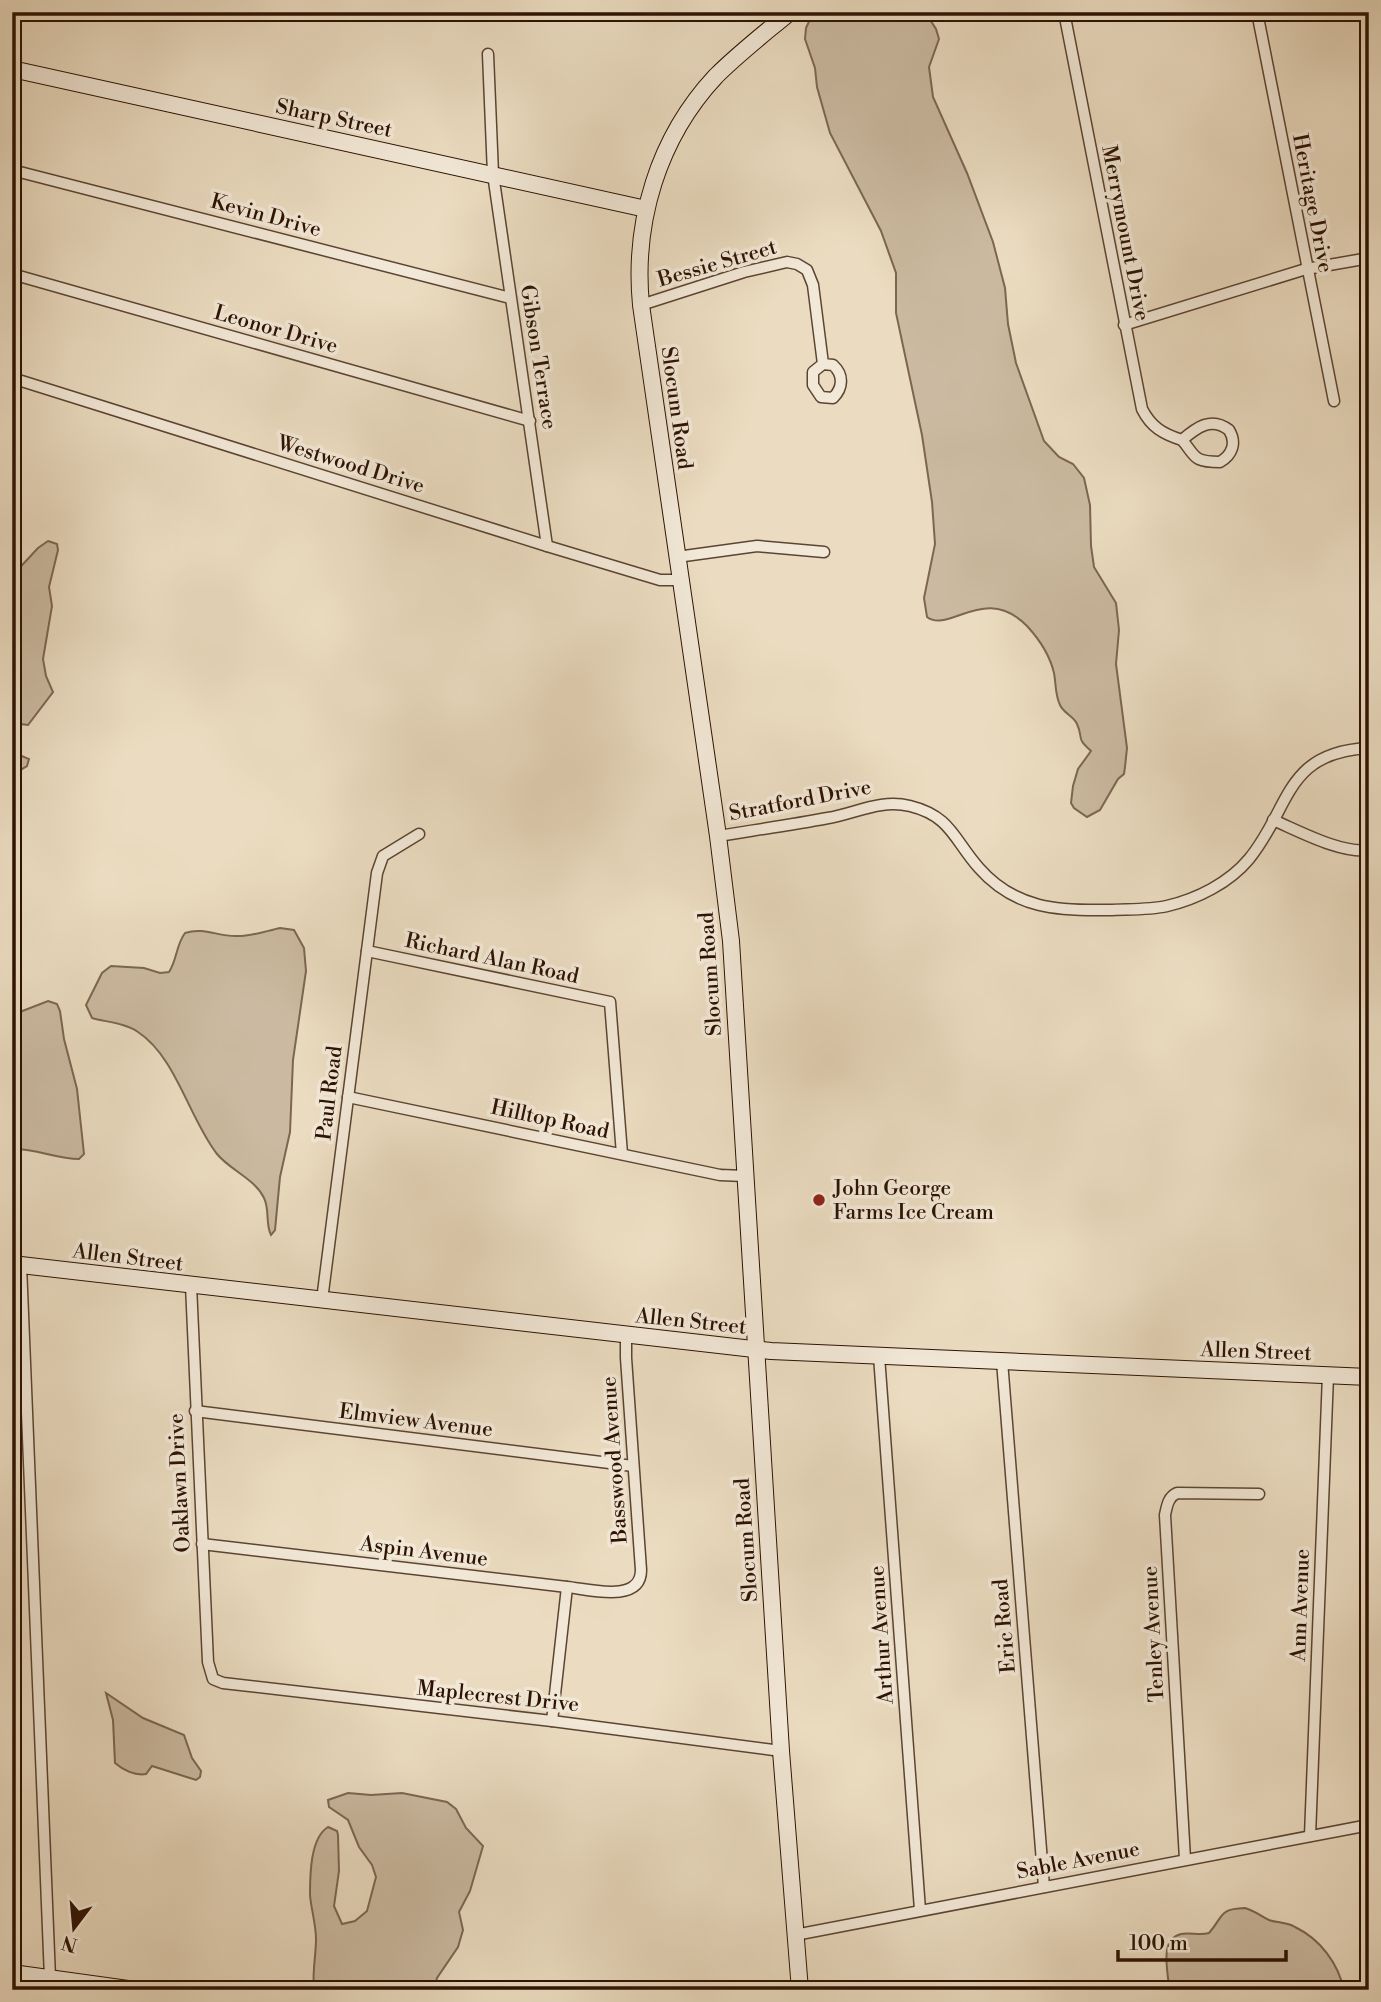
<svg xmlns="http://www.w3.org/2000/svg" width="1381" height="2002" font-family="'Libre Bodoni',serif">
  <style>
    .green { fill: #cbbaa1; stroke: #7c6652; stroke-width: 2 }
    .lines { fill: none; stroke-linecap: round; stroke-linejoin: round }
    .street-casing { stroke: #5c4432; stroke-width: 13 }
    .secondary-casing { stroke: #2d1202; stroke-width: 18 }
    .street { stroke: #f2e8d7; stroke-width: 10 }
    .secondary { stroke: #f2e8d7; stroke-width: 16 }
    .poi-dot { fill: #8f2418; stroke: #f2e8d7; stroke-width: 2.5 }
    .labels { text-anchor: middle; stroke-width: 7; stroke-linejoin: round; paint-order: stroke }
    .street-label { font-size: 21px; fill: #2d1202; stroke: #f2e8d7 }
    .poi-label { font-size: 21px; fill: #2d1202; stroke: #f2e8d7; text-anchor: start }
  </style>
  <rect width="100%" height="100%" fill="#ebdcc1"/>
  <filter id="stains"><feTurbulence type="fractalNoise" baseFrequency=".00286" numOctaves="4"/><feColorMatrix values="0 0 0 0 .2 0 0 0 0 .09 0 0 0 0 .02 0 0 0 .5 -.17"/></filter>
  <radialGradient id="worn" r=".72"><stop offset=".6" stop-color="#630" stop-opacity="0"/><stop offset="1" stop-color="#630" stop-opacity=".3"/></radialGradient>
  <g class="green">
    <path d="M 817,12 L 925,12 L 936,29 L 939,39 L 929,67 L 933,97 L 967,173 L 993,242 L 1005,288 L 1008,324 L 1016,363 L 1044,441 L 1059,457 L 1073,464 L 1084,478 L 1090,505 L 1091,546 L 1094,567 L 1116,603 L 1119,630 L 1116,664 L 1127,748 L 1125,767 L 1124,774 L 1118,779 L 1100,810 L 1087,817 L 1074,808 L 1071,803 L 1073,786 L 1078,769 L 1091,751 C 1075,737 1084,739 1077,724 C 1074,716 1064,714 1060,705 C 1055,695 1056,683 1054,673 C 1050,656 1039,639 1027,626 C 985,583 949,634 927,617 L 924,598 L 935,544 L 932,502 L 922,435 L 896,313 L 896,273 L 881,231 L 830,133 L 817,87 L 815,68 L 805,39 L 806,28 L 812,15 Z"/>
    <polygon points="48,541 57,544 58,550 49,587 52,606 43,659 46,676 53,692 28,725 12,723 12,576 38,548"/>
    <polygon points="12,752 29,759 27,766 12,775"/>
    <path d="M 280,928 L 294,930 L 304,948 L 306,971 L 293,1060 L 290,1132 L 280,1177 L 275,1230 L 271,1235 C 265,1223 270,1210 264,1198 C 255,1179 230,1170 217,1154 C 189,1118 176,1057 138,1032 C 125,1023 106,1022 92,1018 L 86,1005 L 102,973 L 111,966 L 144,968 L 160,973 L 169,972 C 177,960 176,945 185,933 C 203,927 217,936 235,936 C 250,937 266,931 280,928 Z"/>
    <path d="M 48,1001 L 57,1004 L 60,1011 L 64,1039 L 77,1089 L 84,1154 L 79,1159 C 56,1159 35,1148 12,1149 L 12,1015 Z"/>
    <path d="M 106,1693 L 143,1718 L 184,1735 L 192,1758 L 201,1771 L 200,1777 L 196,1780 L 152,1766 L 146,1774 C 135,1776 123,1770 115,1763 L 113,1720 Z"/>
    <path d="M 348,1793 L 371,1795 L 402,1793 L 447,1802 L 456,1809 L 466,1828 L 483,1846 L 470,1891 L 459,1912 L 463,1930 L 458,1947 L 437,1978 L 434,1990 L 314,1989 C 312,1972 316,1956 316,1939 C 316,1924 311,1909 310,1895 C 310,1876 310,1838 328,1827 L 337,1831 L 338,1835 L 339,1871 L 334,1906 L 342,1924 L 355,1921 L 367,1911 L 376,1877 L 372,1865 L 359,1847 L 348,1820 L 329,1807 L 328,1800 Z"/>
    <path d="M 1245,1908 C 1255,1911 1261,1916 1269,1920 C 1277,1923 1287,1922 1295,1927 C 1320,1939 1338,1963 1344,1990 L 1169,1990 C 1169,1973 1158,1940 1181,1934 C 1190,1932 1200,1936 1209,1933 C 1224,1916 1218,1909 1245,1908 Z"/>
  </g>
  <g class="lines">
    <g class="street-casing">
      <g id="street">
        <path d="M 1064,12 L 1142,409 C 1151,427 1163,434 1182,440 C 1196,456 1192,462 1220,462 C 1232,455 1237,443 1229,430 C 1211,416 1196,428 1182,440"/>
        <polyline points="1257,12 1334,401"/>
        <polyline points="488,54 493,174 547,546"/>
        <polyline points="12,170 510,298"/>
        <polyline points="12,274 530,421"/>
        <path d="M 641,305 L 744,272 L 787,262 L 797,264 L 807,270 L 813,285 L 823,364 L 813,372 L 813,385 L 821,397 L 833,398 C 843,388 844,375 833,365 L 823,364"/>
        <polyline points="1124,325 1306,269 1369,258"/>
        <polyline points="12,378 547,546 660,580 680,580"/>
        <polyline points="677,557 757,546 824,552"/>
        <path d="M 1273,820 C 1299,831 1341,854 1369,850"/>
        <path d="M 718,836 C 755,830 791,825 828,818 C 857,813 880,799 910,806 C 951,816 954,840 979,868 C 1015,909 1058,911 1109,910 C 1129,909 1149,910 1167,906 C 1197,899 1229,883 1249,859 C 1291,808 1284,752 1369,748"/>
        <polyline points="367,951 610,1002 622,1154"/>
        <polyline points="348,1097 720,1175 745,1176"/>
        <polyline points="21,1265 50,1978"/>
        <polyline points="191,1285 208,1662 213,1679 223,1683 552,1721 781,1751"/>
        <polyline points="322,1300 377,873 383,856 419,834"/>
        <polyline points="879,1356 920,1910"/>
        <polyline points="1002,1361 1044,1887"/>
        <polyline points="195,1411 633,1466"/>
        <path d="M 202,1544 L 567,1587 C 588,1589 641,1604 641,1570 L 626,1358 L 626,1335"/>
        <polyline points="552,1721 567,1587"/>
        <polyline points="1310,1836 1328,1375"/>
        <path d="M 1185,1859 L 1165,1515 C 1167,1506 1168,1497 1177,1493 L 1259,1494"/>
        <polyline points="795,1935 1369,1825"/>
      </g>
    </g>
    <g class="secondary-casing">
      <g id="secondary">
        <path d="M 790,12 C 765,33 739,53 716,76 C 658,138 633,222 641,305 L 718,836 L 731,941 L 781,1751 L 800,1990"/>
        <polyline points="12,69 646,209"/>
        <polyline points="12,1264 771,1351 1369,1377"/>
        <polyline points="12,1973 135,1990"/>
      </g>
    </g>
    <use href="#street" class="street"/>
    <use href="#secondary" class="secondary"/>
  </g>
  <circle class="poi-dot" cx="819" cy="1200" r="7"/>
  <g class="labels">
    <g class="street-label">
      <text transform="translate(334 118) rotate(12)" y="7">Sharp Street</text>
      <text transform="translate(1313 203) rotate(79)" y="7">Heritage Drive</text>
      <text transform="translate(266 215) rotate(15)" y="7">Kevin Drive</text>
      <text transform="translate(1126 233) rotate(79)" y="7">Merrymount Drive</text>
      <text transform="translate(717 263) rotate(-16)" y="7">Bessie Street</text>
      <text transform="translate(276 329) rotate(16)" y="7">Leonor Drive</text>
      <text transform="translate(539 357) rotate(81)" y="7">Gibson Terrace</text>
      <text transform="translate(677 408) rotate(82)" y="7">Slocum Road</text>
      <text transform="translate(351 464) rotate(17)" y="7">Westwood Drive</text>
      <text transform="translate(800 800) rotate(-11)" y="7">Stratford Drive</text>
      <text transform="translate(492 958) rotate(12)" y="7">Richard Alan Road</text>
      <text transform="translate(710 974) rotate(-94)" y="7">Slocum Road</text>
      <text transform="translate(329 1093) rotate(-83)" y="7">Paul Road</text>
      <text transform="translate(550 1119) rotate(12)" y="7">Hilltop Road</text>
      <text transform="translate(128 1257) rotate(7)" y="7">Allen Street</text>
      <text transform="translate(691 1321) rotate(6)" y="7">Allen Street</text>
      <text transform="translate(1256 1351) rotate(2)" y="7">Allen Street</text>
      <text transform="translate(416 1420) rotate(7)" y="7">Elmview Avenue</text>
      <text transform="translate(614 1460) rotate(-94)" y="7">Basswood Avenue</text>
      <text transform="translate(179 1483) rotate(-93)" y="7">Oaklawn Drive</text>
      <text transform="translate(746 1540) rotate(-94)" y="7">Slocum Road</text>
      <text transform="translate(424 1551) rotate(7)" y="7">Aspin Avenue</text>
      <text transform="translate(1300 1605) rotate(-88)" y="7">Ann Avenue</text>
      <text transform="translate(1004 1626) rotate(-95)" y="7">Eric Road</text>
      <text transform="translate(1153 1634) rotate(-93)" y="7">Tenley Avenue</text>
      <text transform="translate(881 1635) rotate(-94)" y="7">Arthur Avenue</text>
      <text transform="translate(498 1696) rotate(6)" y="7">Maplecrest Drive</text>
      <text transform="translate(1078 1860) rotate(-11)" y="7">Sable Avenue</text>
    </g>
    <g class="poi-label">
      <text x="833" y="1195">John George<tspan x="833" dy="24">Farms Ice Cream</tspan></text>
    </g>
  </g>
  <rect width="1381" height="2002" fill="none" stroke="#ebdcc1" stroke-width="42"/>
  <rect x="14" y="14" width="1353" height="1974" fill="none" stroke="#2d1202" stroke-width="3.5"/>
  <rect x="21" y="21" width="1339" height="1960" fill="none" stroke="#2d1202" stroke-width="2"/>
  <g transform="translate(74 1928) rotate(196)" stroke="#f2e8d7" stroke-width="5" paint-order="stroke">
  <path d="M0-5L12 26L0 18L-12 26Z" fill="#2d1202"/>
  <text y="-10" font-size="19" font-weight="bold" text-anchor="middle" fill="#2d1202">N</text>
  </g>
  <path d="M1118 1950v10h168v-10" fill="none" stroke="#2d1202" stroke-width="3.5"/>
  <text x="1129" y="1950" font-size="21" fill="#2d1202" stroke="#f2e8d7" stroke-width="5" paint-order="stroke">100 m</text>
  <rect width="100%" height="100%" filter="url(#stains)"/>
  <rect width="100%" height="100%" fill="url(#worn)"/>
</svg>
